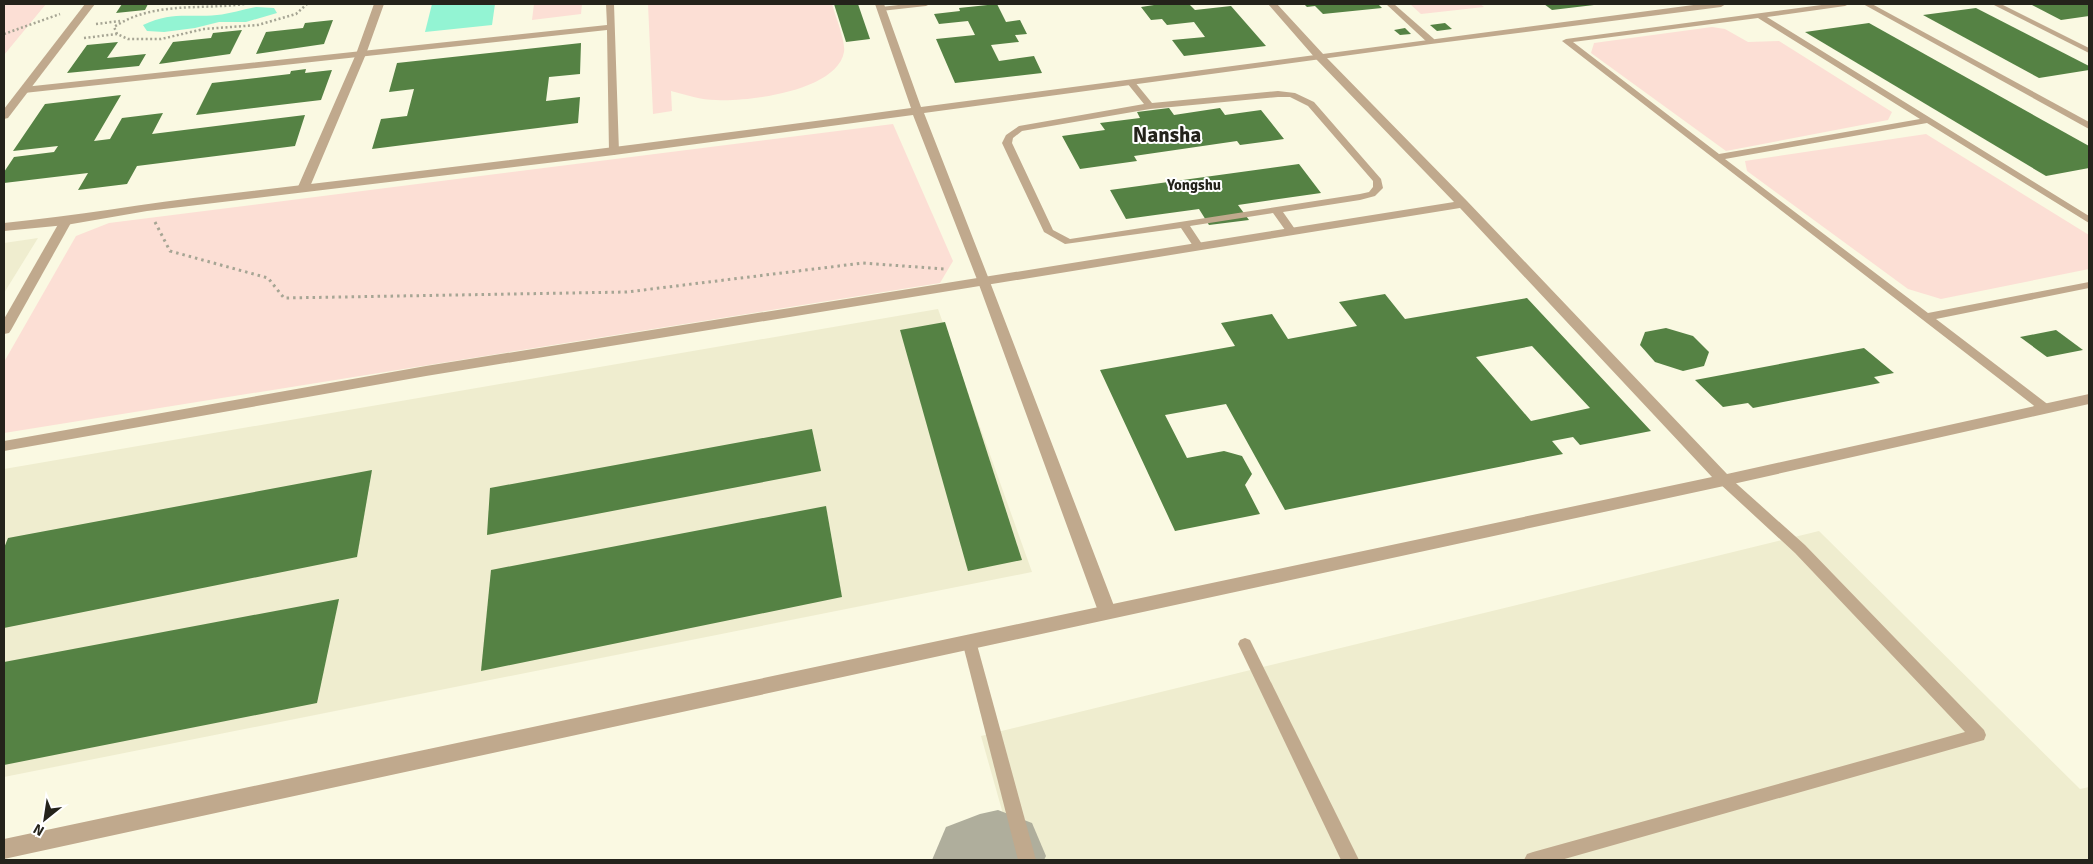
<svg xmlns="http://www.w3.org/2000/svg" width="2093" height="864" font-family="Signika,sans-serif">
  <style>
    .built { fill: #efedcf }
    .green { fill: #fcdfd5 }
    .water { fill: #93f4d3 }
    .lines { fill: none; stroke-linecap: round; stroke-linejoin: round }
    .taxiway { fill: #afae9c; fill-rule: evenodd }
    .building { fill: #558244; fill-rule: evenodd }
    .path-far1 { stroke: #a6a594; stroke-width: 2.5; stroke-dasharray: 2 2.5; stroke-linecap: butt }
    .path { stroke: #a6a594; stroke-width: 3; stroke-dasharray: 2.5 4; stroke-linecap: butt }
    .service { fill: #c0a98d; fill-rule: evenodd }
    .minor { fill: #c0a98d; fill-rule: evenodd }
    .tertiary { fill: #c0a98d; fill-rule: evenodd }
    .labels { text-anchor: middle; stroke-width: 4; stroke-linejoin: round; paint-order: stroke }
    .far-quarter-label { font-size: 15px; font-weight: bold; fill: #24231b; stroke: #fff }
    .far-town-label { font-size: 21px; font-weight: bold; fill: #24231b; stroke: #fff }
  </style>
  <rect width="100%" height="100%" fill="#faf9e2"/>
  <g class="built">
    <polygon points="38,238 4,293 4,243"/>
    <polygon points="938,309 1032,572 4,777 4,469"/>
    <polygon points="1819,531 2080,789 2089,787 2089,860 1016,860 981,736"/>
  </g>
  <g class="green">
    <polygon points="4,4 46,4 4,55"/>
    <polygon points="534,4 582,4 581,14 532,20"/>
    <path d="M 648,4 L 832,4 C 835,15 846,42 844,52 C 837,91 748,102 716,100 C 701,100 686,95 671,91 L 672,111 L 653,114 Z"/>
    <polygon points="1410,4 1480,4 1484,7 1421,14"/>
    <polygon points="1712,27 1725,29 1748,42 1779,41 1892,112 1888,120 1726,151 1591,53 1594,43"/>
    <polygon points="893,124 953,261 940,283 4,433 4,362 76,236 109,223"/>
    <polygon points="1926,134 2089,235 2089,269 1941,299 1908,289 1747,171 1745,161"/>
  </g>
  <g class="water">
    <polygon points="432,4 495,4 492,25 425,32"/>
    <path d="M 256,7 L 274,8 L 277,13 L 246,22 L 219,22 L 195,28 L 164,32 L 147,31 L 143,25 C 173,11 187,18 217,15 C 230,14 243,9 256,7 Z"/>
  </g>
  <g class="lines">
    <polygon class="taxiway" points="998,810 1032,823 1046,856 1044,860 932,860 946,827 980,814"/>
  </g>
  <g class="building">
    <polygon points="122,4 148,4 145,10 116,13"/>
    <polygon points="834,4 858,4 870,39 846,42"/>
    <polygon points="997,4 1006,22 1020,20 1027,34 1015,35 1019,42 991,45 999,61 1034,56 1042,73 955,83 936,39 975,35 968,21 939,24 934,14 960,11 959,8"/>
    <polygon points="1152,4 1189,4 1195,10 1231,6 1266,46 1184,56 1172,40 1205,37 1194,22 1167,25 1162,19 1151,20 1141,7 1154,5"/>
    <polygon points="1304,4 1378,4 1382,8 1323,14 1315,6 1307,7"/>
    <polygon points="1544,4 1594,4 1594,5 1552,10"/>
    <polygon points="2030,4 2086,4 2089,5 2089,16 2061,20"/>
    <polygon points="1976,8 2089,66 2089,70 2039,78 1923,15"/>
    <polygon points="333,20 324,44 256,54 266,32 303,28 305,23"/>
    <polygon points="1445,23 1452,29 1437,31 1430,25"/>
    <polygon points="1869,23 2089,146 2089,168 2046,176 1805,32"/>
    <polygon points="1405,28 1411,34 1400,35 1394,30"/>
    <polygon points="242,30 230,54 159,64 173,42 211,38 213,33"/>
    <polygon points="118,42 107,58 146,54 139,66 67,73 87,45"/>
    <polygon points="581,43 580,74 549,77 546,101 580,97 578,123 372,149 381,119 407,116 414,89 389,92 397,63"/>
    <polygon points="306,69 305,73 332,70 321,100 196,115 212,83 290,74 291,71"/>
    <polygon points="121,95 94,141 110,139 122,118 163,113 152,134 305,115 295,146 137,166 127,184 78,190 88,173 4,183 4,172 14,157 54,152 58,146 13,151 45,104"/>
    <polygon points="1169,108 1174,115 1220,108 1225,115 1261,110 1284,139 1240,145 1237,141 1134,156 1137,161 1080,169 1062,136 1105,130 1100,123 1140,118 1137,112"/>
    <polygon points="1299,164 1321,193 1238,205 1249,220 1209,225 1199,209 1126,219 1110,190"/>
    <path d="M 1385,294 L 1405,319 L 1527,298 L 1651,431 L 1580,445 L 1573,437 L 1552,441 L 1563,454 L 1285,510 L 1226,404 L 1165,415 L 1187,458 L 1224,451 L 1242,456 L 1252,474 L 1245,485 L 1260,514 L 1175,531 L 1100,370 L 1235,346 L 1221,323 L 1272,314 L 1288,339 L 1357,326 L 1339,302 ZM 1532,346 L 1590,408 L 1531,421 L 1476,357 Z"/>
    <polygon points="945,322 1022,560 968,571 900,330"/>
    <polygon points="1666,328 1693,336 1709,352 1704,366 1683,371 1655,362 1640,345 1645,332"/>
    <polygon points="2056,330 2083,350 2047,357 2020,337"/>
    <polygon points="1864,348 1894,373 1874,377 1880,383 1753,408 1748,403 1723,407 1695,380"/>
    <polygon points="812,429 821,471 487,535 490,488"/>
    <polygon points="372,470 357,557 4,628 4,548 8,538"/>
    <polygon points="826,506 842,597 481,671 491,570"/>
    <polygon points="339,599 317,703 4,765 4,662"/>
  </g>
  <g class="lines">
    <g class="path-far1">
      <polyline points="96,24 120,21"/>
      <polyline points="4,34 60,14"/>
      <path d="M 117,34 L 114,27 C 153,1 201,10 245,4"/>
      <polyline points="84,38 117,34 128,39 161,39 204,29 258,25 296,14 307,4"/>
    </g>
    <polyline class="path" points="155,222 170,251 268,278 284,298 627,292 863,263 944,269"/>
    <g class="service">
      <polygon points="606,4 614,4 619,152 614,155 609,152 607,30 24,93 20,90 24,87 607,25"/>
      <polygon points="907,4 930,4 926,6 881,11 877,9 881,7"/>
      <polygon points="1386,4 1394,4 1434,39 1434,43 1428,43"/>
      <path d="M 1829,4 L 1849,4 L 1845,6 L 1767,17 L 2089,216 L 2089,223 L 1927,123 L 1725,159 L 1928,313 L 2089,282 L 2089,288 L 1936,319 L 2050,406 L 2052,409 L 2050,412 L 2042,412 L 1562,41 L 1566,39 ZM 1758,18 L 1920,119 L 1719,154 L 1573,42 Z"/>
      <polygon points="1863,4 1872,4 2089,122 2089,129"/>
      <polygon points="1992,4 2001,4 2089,48 2089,53"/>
      <path d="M 1131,80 L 1134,81 L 1152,103 L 1278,91 L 1295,93 L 1314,102 L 1381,179 L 1383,188 L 1375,196 L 1360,200 L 1283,212 L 1297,232 L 1292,235 L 1288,234 L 1273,213 L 1190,226 L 1204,247 L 1199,250 L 1195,249 L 1181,228 L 1065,244 L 1044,232 L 1002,143 L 1006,135 L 1019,126 L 1144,104 L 1127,83 ZM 1278,97 L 1290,97 L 1308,106 L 1373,181 L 1373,187 L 1369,192 L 1360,194 L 1070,239 L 1053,230 L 1012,143 L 1013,138 L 1022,131 L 1150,109 Z"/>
      <polygon points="1724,475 1729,477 1805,545 1984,730 1986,735 1984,740 1561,860 1524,860 1527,854 1533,852 1965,732 1795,553 1719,483 1717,480 1719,477"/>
      <polygon points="969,635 974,637 976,641 1036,860 1018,860 962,641 964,637"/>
      <polygon points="1245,638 1250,640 1359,860 1341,860 1238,644 1240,640"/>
    </g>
    <g class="minor">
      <polygon points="85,4 95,4 8,118 4,119 4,109"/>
      <polygon points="374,4 384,4 366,54 309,189 307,191 299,191 297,189 356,54"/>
      <polygon points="1268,4 1277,4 1324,55 1467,201 1727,474 2089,394 2089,404 1724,486 4,859 4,839 1712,477 1460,208 426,376 4,451 4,441 426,366 1454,202 1316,59"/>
      <polygon points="66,217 72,221 11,330 9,333 4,334 4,319 60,221"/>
    </g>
    <path class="tertiary" d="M 875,4 L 884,4 L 921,107 L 1701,4 L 1726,4 L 1721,7 L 1431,44 L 924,113 L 990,282 L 1116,611 L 1113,616 L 1107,618 L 1101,616 L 1098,611 L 978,282 L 913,115 L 614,155 L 147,211 L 66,225 L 4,231 L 4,223 C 76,216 146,203 218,195 C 449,168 680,140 911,108 Z"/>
  </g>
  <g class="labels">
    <g class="far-quarter-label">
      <text x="1194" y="190">Yongshu</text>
    </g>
    <g class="far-town-label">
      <text x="1167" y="142">Nansha</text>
    </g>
  </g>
  <rect width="2093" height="864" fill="none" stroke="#24231b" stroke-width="10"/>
  <g transform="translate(45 819) rotate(210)" stroke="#ffffff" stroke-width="4" paint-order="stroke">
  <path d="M0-4L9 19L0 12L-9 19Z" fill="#24231b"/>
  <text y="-8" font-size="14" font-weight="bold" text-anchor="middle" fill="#24231b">N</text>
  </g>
</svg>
